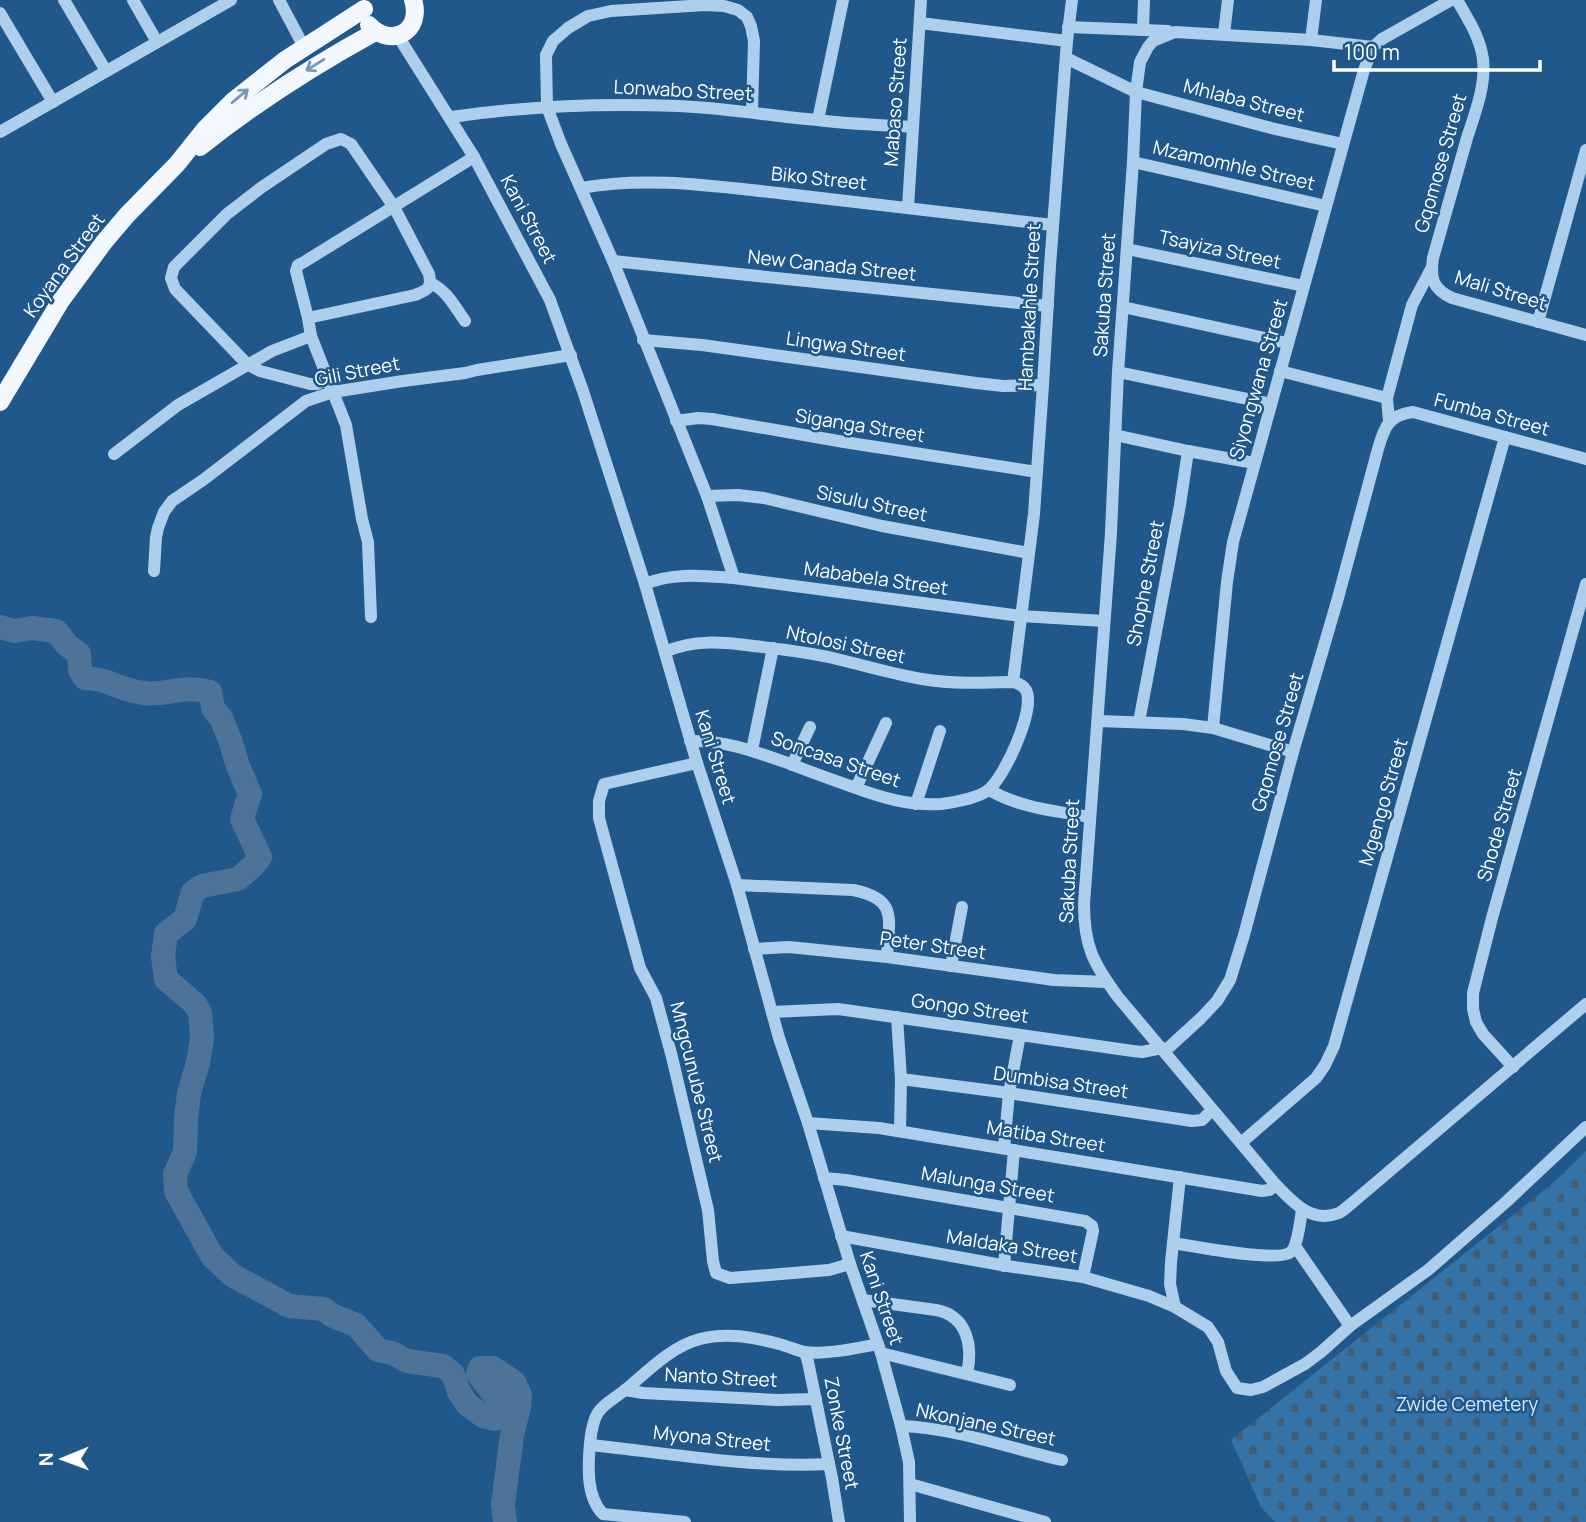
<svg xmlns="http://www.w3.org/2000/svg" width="1586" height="1522" font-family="Manrope,sans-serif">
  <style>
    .cemetery { fill: url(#cemetery-stones) }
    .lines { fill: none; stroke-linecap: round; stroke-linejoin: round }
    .river { stroke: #4d7498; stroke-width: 24 }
    .minor { stroke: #aecfeb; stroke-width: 12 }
    .major { stroke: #f3f8fe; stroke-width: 18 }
    .oneway { stroke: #7598b9 }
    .labels { text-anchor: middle; stroke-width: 5; stroke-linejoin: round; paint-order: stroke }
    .street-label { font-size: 19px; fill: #fff; stroke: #21588b }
    .park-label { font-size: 19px; fill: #d3e7f8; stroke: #21588b }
  </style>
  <defs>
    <pattern id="cemetery-stones" width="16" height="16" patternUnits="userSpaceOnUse" patternTransform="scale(1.75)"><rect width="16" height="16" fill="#3572a8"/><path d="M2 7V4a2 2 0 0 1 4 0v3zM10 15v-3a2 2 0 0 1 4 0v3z" fill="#425d75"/></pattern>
  </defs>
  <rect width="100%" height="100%" fill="#21588b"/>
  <polygon class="cemetery" points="1586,1151 1586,1522 1275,1522 1261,1507 1231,1440 1553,1183"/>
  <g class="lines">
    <path class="river" d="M 0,627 L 14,631 L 32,628 L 56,631 L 67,645 L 79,654 L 80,670 L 85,678 C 92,679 100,679 107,682 C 121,687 127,691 144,693 C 167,696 184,684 210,692 L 213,708 L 221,718 L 230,740 L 238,766 L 250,794 L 242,819 L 260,857 L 253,866 L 238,879 L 202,886 L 193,892 L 185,919 L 166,934 L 163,956 L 166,979 L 195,1004 L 200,1013 L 202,1038 L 198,1063 L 189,1093 L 186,1118 L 185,1152 L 175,1174 L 176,1191 L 212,1256 L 232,1275 L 289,1306 L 324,1309 L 331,1315 L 356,1325 L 378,1350 L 392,1353 L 407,1361 L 443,1366 L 453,1374 L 459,1392 L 467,1404 L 483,1416 L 494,1419 L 499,1414 C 498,1391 488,1390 478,1373 L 480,1368 L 493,1368 L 514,1382 L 520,1395 L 519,1407 L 512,1435 L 503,1504 L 505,1522"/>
    <g class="minor">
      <polyline points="64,0 106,71"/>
      <polyline points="133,0 157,42"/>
      <polyline points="279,0 304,47"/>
      <path d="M 1457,0 C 1468,19 1480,37 1483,59 C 1486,86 1475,113 1467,138 C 1456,178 1444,218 1433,258 C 1430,279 1433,289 1452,298 L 1586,335"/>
      <polyline points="0,13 53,102"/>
      <polyline points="920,23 1067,41"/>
      <polyline points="1068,27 1168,31"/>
      <polyline points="1143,30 1144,0"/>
      <polyline points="1224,34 1228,0"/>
      <polyline points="398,36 474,157 550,300 583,391 645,584 697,763 737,885 779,1038 808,1123 850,1264 881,1353 901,1426 909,1462 910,1522"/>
      <polyline points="1311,40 1316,0"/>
      <path d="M 1373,47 L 1311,40 L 1175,32 L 1153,41 L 1148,47 L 1140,62 L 1136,92 L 1133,162 L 1118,372 L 1111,533 L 1084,904 C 1084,946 1093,963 1118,997 L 1276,1185 C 1293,1202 1311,1224 1339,1213 C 1343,1211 1348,1206 1352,1203 L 1586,1004"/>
      <polyline points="1066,58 1136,92 1271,128 1343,144"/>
      <path d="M 451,117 C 526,106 603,103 679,106 C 726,108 771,116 817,120 C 849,124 881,125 913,127"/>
      <polyline points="818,120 843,0"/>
      <polyline points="0,132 231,0"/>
      <polyline points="1133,162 1326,206"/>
      <path d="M 581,188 C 647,176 712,186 778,193 C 869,203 961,214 1053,225"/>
      <polyline points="908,207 921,0"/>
      <polyline points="1127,249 1304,286"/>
      <polyline points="613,261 1048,306"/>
      <path d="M 431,283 C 447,291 455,307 465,321"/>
      <polyline points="1123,307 1287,343"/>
      <path d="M 308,318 L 415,295 C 427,290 432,289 429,274 L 394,207 L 351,144 L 341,139 L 326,144 L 262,187 L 227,214 L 174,267 L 171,278 L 175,289 L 247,364 L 260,371 L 310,384 L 317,384 L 327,380"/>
      <polyline points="1538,322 1586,150"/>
      <polyline points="643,340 702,345 976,383 1003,386 1043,385"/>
      <polyline points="1280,371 1387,398"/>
      <polyline points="1118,372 1271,404"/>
      <polyline points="676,421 698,418 712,419 844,442 1037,472"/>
      <polyline points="1389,421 1387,398 1412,305 1431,269"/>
      <polyline points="1115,435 1188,451 1254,463"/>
      <polyline points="114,454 178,405 272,351 311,336"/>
      <polyline points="707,496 738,495 764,498 882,526 1029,553"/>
      <polyline points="154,571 156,537 158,528 164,512 172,501 203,480 306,401 333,392 403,381 465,373 477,370 571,355"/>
      <polyline points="734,578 707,496 613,261 561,144 547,107 546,55 553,41 568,28 588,16 611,11 705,5 724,6 738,10 747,17 751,26 754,41 752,112"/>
      <path d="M 645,584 C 673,572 705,576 734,578 L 1021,616 L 1104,621"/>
      <polyline points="371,617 368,542 362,519 346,425 311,336 308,318 296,271 298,265 304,262 474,157"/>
      <path d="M 665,652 C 694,639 723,642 754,646 C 780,649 807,652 833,658 C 863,665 892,674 922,679 C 952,684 982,683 1013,682 C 1017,683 1023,685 1026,690 C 1036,709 1004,779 987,791 C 975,799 956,802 941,804 C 910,806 882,798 853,787 C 833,780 813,773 793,765 C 759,753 727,740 690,741"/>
      <polyline points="1013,682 1034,514 1043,385 1050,266 1067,41 1072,0"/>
      <polyline points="1098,721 1183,724 1213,728 1293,752"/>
      <polyline points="1139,722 1180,505 1188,451"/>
      <polyline points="1213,728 1227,582 1233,542 1364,70 1373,47 1382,39 1451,0"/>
      <polyline points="752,750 773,648"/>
      <polyline points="697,763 604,784 599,801 599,818 640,968 656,998 672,1057 708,1210 713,1261 716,1273 730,1278 769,1275 829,1270 850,1264"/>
      <polyline points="792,765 810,727"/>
      <polyline points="856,788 886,723"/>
      <path d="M 989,790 C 1021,808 1054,811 1090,817"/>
      <polyline points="916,804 940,731"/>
      <path d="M 737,885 L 853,890 C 898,899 889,918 887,957"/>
      <polyline points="754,949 789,947 887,957 1054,980 1107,982"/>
      <polyline points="951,966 962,907"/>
      <polyline points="772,1012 838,1009 1133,1051 1142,1052 1162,1048"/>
      <polyline points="897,1017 901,1079 900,1131"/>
      <path d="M 1165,1051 L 1201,1018 L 1217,1001 L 1230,980 L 1244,935 L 1293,752 L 1338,598 L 1378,449 C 1384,428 1388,415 1413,412 L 1586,459"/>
      <polyline points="1513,1067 1483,1034 1476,1022 1473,1009 1473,993 1492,918 1586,584"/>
      <polyline points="901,1079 1009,1093 1192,1121 1202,1120 1212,1110"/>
      <polyline points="808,1123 879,1128 1262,1191 1269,1190 1276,1185"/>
      <polyline points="1241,1143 1316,1078 1325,1065 1334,1046 1505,437"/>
      <polyline points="1004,1148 1009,1093 1020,1035"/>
      <polyline points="824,1178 846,1180 1085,1221 1092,1226 1093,1231 1083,1277"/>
      <polyline points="841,1236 1007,1266 1083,1277 1149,1296 1175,1307 1208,1327 1218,1342 1226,1371 1237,1388 1251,1390 1263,1387 1305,1364 1321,1352 1350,1326 1428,1270 1506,1202 1586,1127"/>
      <path d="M 1173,1243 C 1193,1246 1278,1263 1291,1252 C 1298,1245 1300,1221 1302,1210"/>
      <polyline points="1295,1246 1350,1326"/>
      <polyline points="1004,1266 1014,1150"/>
      <path d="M 863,1300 L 936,1310 C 968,1316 973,1347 967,1374"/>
      <polyline points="1175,1307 1170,1284 1171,1262 1180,1177"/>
      <polyline points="805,1352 808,1362 832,1478 839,1522"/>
      <polyline points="881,1353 1010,1385"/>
      <polyline points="625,1390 643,1393 777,1400 816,1399"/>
      <path d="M 901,1426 C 956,1428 1009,1448 1062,1460"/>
      <path d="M 590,1445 C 669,1453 749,1468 829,1464"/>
      <polyline points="910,1484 1045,1522"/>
      <path d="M 685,1522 L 603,1514 C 586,1497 588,1466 590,1443 C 594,1403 604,1408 630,1386 C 651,1368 673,1346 700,1339 C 726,1332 753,1337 779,1344 C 787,1346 796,1350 804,1352 C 823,1355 859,1348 878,1344"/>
    </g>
    <g class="major">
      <path d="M 369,25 C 391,49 423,31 413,0"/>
      <path d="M 200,147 C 255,103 313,66 375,32"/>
      <polyline points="0,402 60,302 104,242 127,215 177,164 205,129 233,101 285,60 364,9"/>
    </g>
  </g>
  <defs><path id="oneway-shaft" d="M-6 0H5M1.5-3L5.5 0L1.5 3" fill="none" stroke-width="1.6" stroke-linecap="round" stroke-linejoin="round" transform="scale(1.75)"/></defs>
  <g class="oneway">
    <use href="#oneway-shaft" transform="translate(315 65) rotate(148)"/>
    <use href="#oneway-shaft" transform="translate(240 96) rotate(-40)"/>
  </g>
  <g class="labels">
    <g class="street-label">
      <text transform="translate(683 90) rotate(3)" y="7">Lonwabo Street</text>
      <text transform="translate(1244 100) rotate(14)" y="7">Mhlaba Street</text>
      <text transform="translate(895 102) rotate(-86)" y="7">Mabaso Street</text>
      <text transform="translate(1440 163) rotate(-74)" y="7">Gqomose Street</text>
      <text transform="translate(1234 165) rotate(13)" y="7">Mzamomhle Street</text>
      <text transform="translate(819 178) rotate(6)" y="7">Biko Street</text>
      <text transform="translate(529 219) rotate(62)" y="7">Kani Street</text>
      <text transform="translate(1220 249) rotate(12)" y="7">Tsayiza Street</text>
      <text transform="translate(64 265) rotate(-54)" y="7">Koyana Street</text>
      <text transform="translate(832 265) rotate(6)" y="7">New Canada Street</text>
      <text transform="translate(1501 290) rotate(17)" y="7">Mali Street</text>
      <text transform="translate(1104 295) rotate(-86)" y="7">Sakuba Street</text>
      <text transform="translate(1029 307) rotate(-87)" y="7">Hambakahle Street</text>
      <text transform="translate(846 346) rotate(8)" y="7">Lingwa Street</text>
      <text transform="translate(357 371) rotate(-11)" y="7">Gili Street</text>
      <text transform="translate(1258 379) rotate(-74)" y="7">Siyongwana Street</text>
      <text transform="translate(1492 414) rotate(15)" y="7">Fumba Street</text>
      <text transform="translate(860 425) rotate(9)" y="7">Siganga Street</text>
      <text transform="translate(872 503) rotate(12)" y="7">Sisulu Street</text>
      <text transform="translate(876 578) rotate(8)" y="7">Mababela Street</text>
      <text transform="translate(1145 583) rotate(-79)" y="7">Shophe Street</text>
      <text transform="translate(846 644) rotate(12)" y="7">Ntolosi Street</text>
      <text transform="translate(1277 742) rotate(-74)" y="7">Gqomose Street</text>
      <text transform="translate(716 757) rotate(73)" y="7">Kani Street</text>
      <text transform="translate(836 759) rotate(19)" y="7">Soncasa Street</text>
      <text transform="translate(1383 802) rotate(-74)" y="7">Mgengo Street</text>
      <text transform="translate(1499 825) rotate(-74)" y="7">Shode Street</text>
      <text transform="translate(1069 861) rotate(-87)" y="7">Sakuba Street</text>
      <text transform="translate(933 945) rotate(8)" y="7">Peter Street</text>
      <text transform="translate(970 1008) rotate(8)" y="7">Gongo Street</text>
      <text transform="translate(697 1082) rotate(76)" y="7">Mngcunube Street</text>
      <text transform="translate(1061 1082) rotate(8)" y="7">Dumbisa Street</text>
      <text transform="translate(1046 1136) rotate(9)" y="7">Matiba Street</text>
      <text transform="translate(988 1184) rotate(10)" y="7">Malunga Street</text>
      <text transform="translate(1012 1246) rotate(9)" y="7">Maldaka Street</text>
      <text transform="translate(882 1298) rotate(71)" y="7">Kani Street</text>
      <text transform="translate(721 1377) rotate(3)" y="7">Nanto Street</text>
      <text transform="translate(986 1424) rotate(12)" y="7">Nkonjane Street</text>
      <text transform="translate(842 1433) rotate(79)" y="7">Zonke Street</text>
      <text transform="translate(712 1438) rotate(6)" y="7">Myona Street</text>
    </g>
    <g class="park-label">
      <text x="1467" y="1411">Zwide Cemetery</text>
    </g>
  </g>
  <g transform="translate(63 1459) rotate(269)" stroke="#21588b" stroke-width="5" paint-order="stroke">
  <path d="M0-5L12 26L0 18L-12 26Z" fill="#ffffff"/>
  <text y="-10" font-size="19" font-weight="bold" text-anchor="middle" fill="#ffffff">N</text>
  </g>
  <path d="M1334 60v10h206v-10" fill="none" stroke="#ffffff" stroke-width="3.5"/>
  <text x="1344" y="60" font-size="21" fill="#ffffff" stroke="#21588b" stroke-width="5" paint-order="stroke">100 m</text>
</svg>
